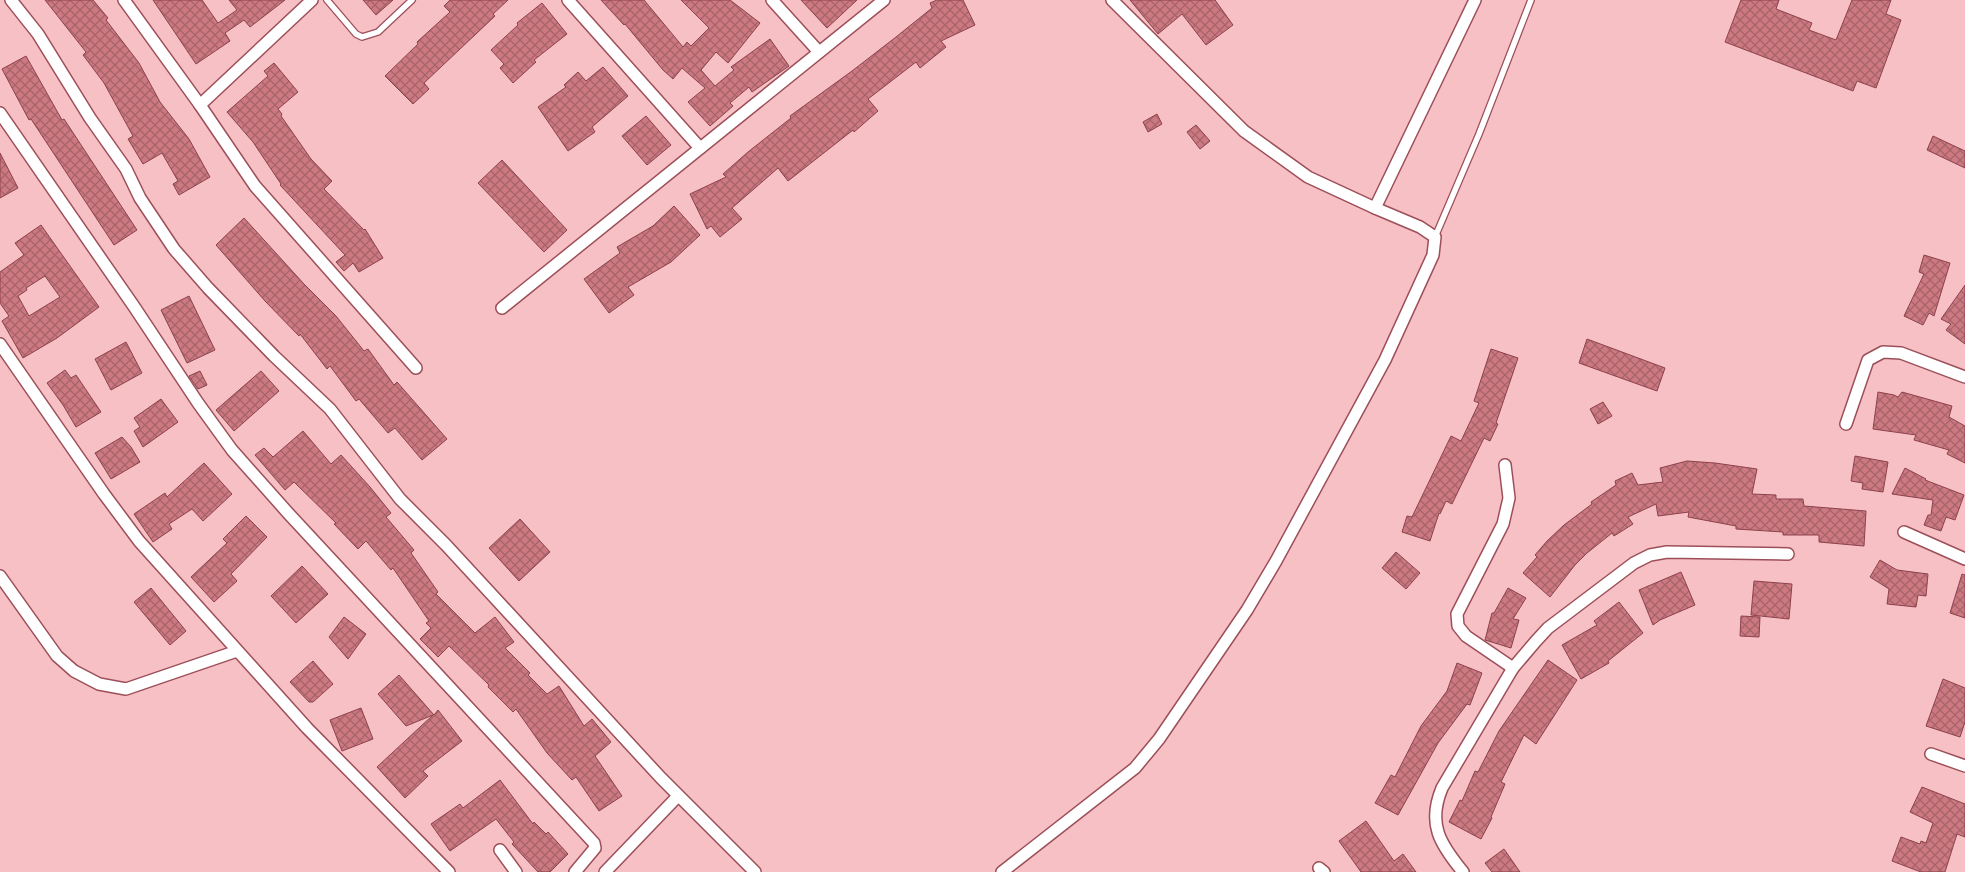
<svg xmlns="http://www.w3.org/2000/svg" width="1965" height="872" font-family="'PT Sans',sans-serif">
  <defs>
    <pattern id="building-cross-hatch" width="8" height="8" patternUnits="userSpaceOnUse" patternTransform="scale(1.25)"><rect width="8" height="8" fill="#cc7982"/><path d="M0 0l8 8M0 8l8-8" fill="none" stroke="#a7636a"/></pattern>
  </defs>
  <rect width="100%" height="100%" fill="#f6c0c4"/>
  <g fill="url(#building-cross-hatch)" stroke="#8d414b" fill-rule="evenodd">
    <polygon points="45,0 93,0 108,18 106,20 139,63 160,102 189,139 210,177 179,195 173,184 178,181 162,153 143,164 128,139 133,136 104,83 83,55 86,52"/>
    <polygon points="153,0 202,0 218,23 237,10 229,0 285,0 250,27 244,20 225,33 230,41 196,64"/>
    <polygon points="363,0 393,0 376,15"/>
    <polygon points="450,0 508,0 493,14 495,16 424,83 429,89 413,104 385,76 418,44 417,42 450,12 444,6"/>
    <polygon points="601,0 644,0 683,47 687,42 691,46 709,28 681,0 730,0 760,23 728,63 716,52 701,70 715,86 734,70 731,67 770,39 789,66 752,92 749,87 730,103 733,106 710,126 688,102 705,88 682,68 673,79 663,70 625,24 624,25"/>
    <polygon points="801,0 857,0 827,28"/>
    <polygon points="937,0 963,0 975,25 941,41 946,47 920,68 916,62 868,99 878,111 854,132 853,130 788,181 778,168 732,208 742,219 720,237 711,226 707,229 690,194 726,177 723,174 748,152 791,118 790,116 852,71 896,37 932,8 930,3"/>
    <polygon points="1130,0 1215,0 1233,25 1206,45 1182,14 1158,34"/>
    <polygon points="1741,0 1779,0 1776,9 1812,23 1809,30 1836,40 1852,0 1891,0 1886,14 1901,20 1876,88 1857,81 1853,91 1725,42"/>
    <polygon points="542,3 567,34 534,60 536,62 513,83 500,68 504,64 491,50 518,25 517,23"/>
    <polygon points="26,56 62,120 64,119 137,230 114,245 31,119 29,120 2,69"/>
    <polygon points="274,63 298,92 278,109 282,114 281,116 311,159 332,181 324,189 364,230 365,229 383,258 359,272 353,263 344,271 336,262 345,255 280,185 281,184 253,142 227,112 268,76 264,71"/>
    <polygon points="603,67 628,96 592,127 595,132 568,151 538,107 566,87 564,85 578,72 586,81"/>
    <polygon points="1157,114 1162,124 1148,132 1143,122"/>
    <polygon points="646,116 671,145 647,165 622,136"/>
    <polygon points="1196,125 1210,141 1200,149 1187,132"/>
    <polygon points="1933,136 1965,151 1965,168 1927,150"/>
    <polygon points="0,153 18,188 0,198"/>
    <polygon points="502,160 567,230 544,252 478,183"/>
    <polygon points="674,206 700,235 671,262 628,287 634,295 609,313 584,279 620,253 617,247 653,226"/>
    <polygon points="244,218 304,284 336,316 364,351 368,349 394,385 397,382 447,439 422,460 395,428 388,433 359,399 356,401 330,366 327,369 300,334 299,336 265,301 216,245"/>
    <path d="M 41,225 L 99,307 L 57,338 L 23,358 L 2,321 L 9,316 L 0,303 L 0,272 L 24,255 L 15,243 ZM 45,276 L 60,297 L 29,316 L 18,296 L 27,290 L 26,288 Z"/>
    <polygon points="1924,255 1950,263 1934,316 1929,313 1923,325 1904,316 1924,274 1919,272"/>
    <polygon points="1965,285 1965,344 1946,330 1951,324 1941,319"/>
    <polygon points="189,296 215,350 187,363 161,310"/>
    <polygon points="1587,339 1665,368 1657,391 1579,363"/>
    <polygon points="126,342 142,373 111,390 95,359"/>
    <polygon points="1491,349 1518,358 1496,423 1498,424 1490,441 1484,438 1452,504 1446,501 1440,514 1439,513 1430,541 1402,532 1407,516 1412,517 1451,436 1461,441 1479,403 1474,401"/>
    <polygon points="65,370 71,378 76,375 101,412 76,427 63,405 47,383"/>
    <polygon points="200,371 207,385 198,389 189,376"/>
    <polygon points="261,371 279,391 234,431 216,410"/>
    <polygon points="1878,392 1894,395 1898,397 1902,392 1952,406 1949,417 1965,426 1965,463 1947,454 1949,450 1914,440 1916,435 1873,429"/>
    <polygon points="161,399 178,422 143,447 134,431 140,427 134,418"/>
    <polygon points="1603,402 1612,416 1598,424 1590,409"/>
    <polygon points="303,431 331,464 341,455 370,487 391,513 386,517 414,550 411,553 438,592 436,594 475,633 495,617 514,642 505,648 530,673 528,675 547,694 559,686 584,726 592,719 611,742 595,756 622,796 599,811 576,777 572,780 547,753 516,709 513,712 488,687 489,685 449,646 438,657 420,639 431,628 426,623 429,621 393,568 391,570 366,541 358,549 334,524 336,523 294,482 285,490 255,455 264,448 273,457"/>
    <polygon points="122,437 131,447 140,462 111,479 95,453"/>
    <polygon points="1855,456 1888,462 1883,492 1862,489 1863,483 1851,481"/>
    <polygon points="1687,461 1715,463 1757,469 1752,494 1776,495 1776,499 1803,499 1804,506 1866,511 1864,546 1819,542 1819,535 1783,535 1783,532 1736,529 1736,526 1688,517 1689,512 1658,516 1656,504 1628,517 1633,524 1614,536 1612,533 1587,553 1575,565 1550,597 1523,573 1537,557 1535,555 1547,541 1564,525 1592,504 1591,502 1616,485 1615,481 1632,473 1638,485 1663,482 1660,468"/>
    <polygon points="204,463 232,494 203,521 192,509 169,524 172,529 153,542 134,514 165,493 167,497"/>
    <polygon points="1905,468 1926,479 1925,480 1964,495 1955,520 1946,517 1941,531 1924,525 1928,515 1931,515 1933,500 1892,494"/>
    <polygon points="246,516 267,537 231,574 237,581 214,602 191,577 227,543 223,539"/>
    <polygon points="520,519 550,552 519,581 489,548"/>
    <polygon points="1396,552 1420,573 1406,589 1382,568"/>
    <polygon points="1880,560 1897,570 1928,574 1926,596 1918,595 1916,607 1887,604 1889,589 1870,577"/>
    <polygon points="302,566 328,594 296,623 271,596"/>
    <polygon points="1681,572 1695,605 1660,620 1653,625 1639,590"/>
    <polygon points="1962,574 1965,575 1965,618 1950,613"/>
    <polygon points="1754,581 1792,584 1789,619 1751,615"/>
    <polygon points="151,588 186,631 170,645 134,602"/>
    <polygon points="1508,588 1526,598 1513,619 1519,620 1511,648 1485,640 1492,613 1494,613"/>
    <polygon points="1619,602 1643,633 1608,661 1609,663 1581,679 1562,645 1597,625 1594,621"/>
    <polygon points="1741,616 1760,617 1759,637 1740,636"/>
    <polygon points="344,617 366,634 348,659 329,637"/>
    <polygon points="1548,660 1577,680 1536,744 1524,735 1501,782 1505,784 1491,817 1492,818 1481,839 1449,822 1460,800 1462,801 1475,771 1478,772 1499,731"/>
    <polygon points="313,661 333,684 313,702 309,702 290,682"/>
    <polygon points="1457,663 1482,673 1470,705 1467,704 1438,743 1398,815 1375,803 1391,775 1395,777 1421,726 1447,691"/>
    <polygon points="399,675 434,715 438,710 462,741 423,771 428,776 405,798 377,767 433,715 406,726 378,694"/>
    <polygon points="1943,679 1965,688 1965,722 1960,737 1926,726"/>
    <polygon points="361,708 373,739 342,751 330,720"/>
    <polygon points="500,780 533,824 534,822 546,834 548,832 568,854 550,872 538,872 512,844 514,842 496,819 450,851 431,824 460,804 463,808"/>
    <polygon points="1922,787 1965,804 1965,837 1957,834 1945,872 1921,872 1892,861 1901,837 1920,844 1921,841 1926,843 1933,823 1910,812"/>
    <polygon points="1366,821 1394,861 1403,854 1416,872 1361,872 1339,841"/>
    <polygon points="1504,849 1520,872 1492,872 1485,863"/>
  </g>
  <g fill="none" stroke-linecap="round" stroke-linejoin="round">
    <defs>
      <g id="lane">
        <polyline points="327,0 356,34 362,37 378,32 412,0"/>
        <polyline points="1435,237 1479,134 1531,0"/>
      </g>
      <g id="street">
        <polyline points="11,0 38,34 90,118 126,169 140,198 174,249 208,288 274,356 330,409 400,499 446,545 661,778 755,872"/>
        <polyline points="124,0 200,105 255,186 416,368"/>
        <polyline points="568,0 700,148"/>
        <polyline points="772,0 819,52"/>
        <polyline points="1112,0 1244,131 1308,177 1375,208"/>
        <polyline points="200,105 312,0"/>
        <polyline points="0,113 135,308 198,403 232,450 288,513 594,843 595,848 575,872"/>
        <polyline points="502,308 884,0"/>
        <polyline points="0,344 104,494 139,541 307,728 449,872"/>
        <polyline points="1846,424 1868,360 1883,352 1901,353 1965,377"/>
        <polyline points="1505,465 1509,498 1503,524 1457,614 1458,626 1466,636 1513,668"/>
        <polyline points="1904,532 1965,559"/>
        <polyline points="0,576 57,656 74,671 99,684 126,689 237,651"/>
        <polyline points="1931,754 1965,766"/>
        <polyline points="500,850 516,872"/>
        <polyline points="1319,868 1324,872"/>
        <polyline points="605,872 678,796"/>
        <polyline points="1002,872 1135,768 1159,739 1247,610 1276,561 1385,360 1433,255 1435,237 1420,227 1375,208 1475,0"/>
        <path d="M 1463,872 C 1440,844 1427,824 1442,788 L 1513,668 L 1536,641 L 1548,628 L 1634,563 L 1650,555 L 1667,552 L 1788,554"/>
      </g>
    </defs>
    <use href="#lane" stroke="#9d4f59" stroke-width="8"/>
    <use href="#street" stroke="#9d4f59" stroke-width="14"/>
    <use href="#lane" stroke="#fff" stroke-width="5.5"/>
    <use href="#street" stroke="#fff" stroke-width="11"/>
  </g>
</svg>
